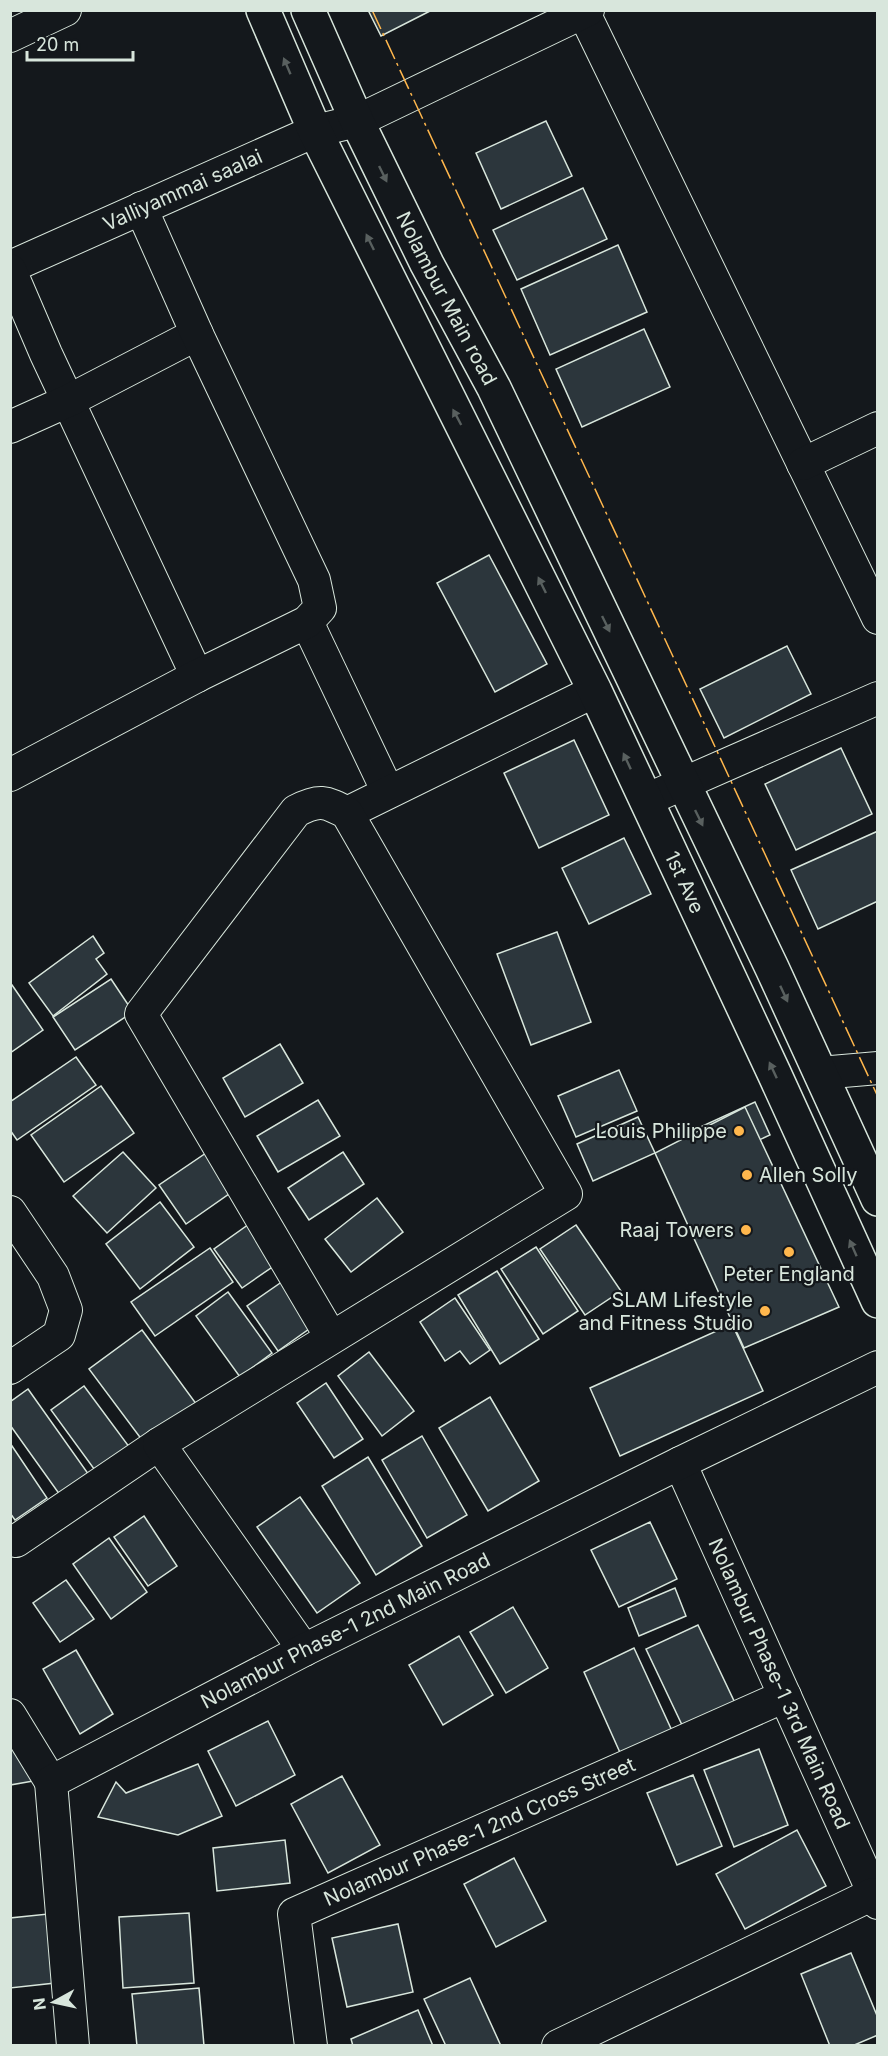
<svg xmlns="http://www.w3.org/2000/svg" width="888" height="2056" font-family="Inter,sans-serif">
  <rect width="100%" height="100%" fill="#14181c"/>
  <g fill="#2c363c" stroke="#d8e6dc" stroke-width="1.5">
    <polygon points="368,10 432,10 381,36"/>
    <polygon points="546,121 572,176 501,209 476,153"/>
    <polygon points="583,188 607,239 517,280 493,230"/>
    <polygon points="618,245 647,312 550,355 521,289"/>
    <polygon points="644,329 670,387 582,427 556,369"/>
    <polygon points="489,555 547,664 495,692 437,583"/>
    <polygon points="787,646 811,694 724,738 700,689"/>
    <polygon points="574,740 609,815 539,848 504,773"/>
    <polygon points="841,748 872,814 796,850 765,784"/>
    <polygon points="878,831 878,901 818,929 791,870"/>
    <polygon points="624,838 651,894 589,924 562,868"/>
    <polygon points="557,932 591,1022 531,1045 497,954"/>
    <polygon points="93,936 104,953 96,959 107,974 53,1016 29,983"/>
    <polygon points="111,979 133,1012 75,1050 53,1017"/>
    <polygon points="12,985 43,1030 10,1053 10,986"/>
    <polygon points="280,1044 303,1083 245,1117 223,1078"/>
    <polygon points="76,1057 96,1085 17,1140 10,1130 10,1102"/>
    <polygon points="619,1070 637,1111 576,1137 558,1096"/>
    <polygon points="101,1086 134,1133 64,1182 31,1135"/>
    <polygon points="318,1100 340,1136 278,1172 257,1136"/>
    <polygon points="755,1102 770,1135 713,1161 698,1128"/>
    <polygon points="745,1107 839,1307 744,1348 655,1153"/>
    <polygon points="638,1117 655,1153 593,1181 577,1144"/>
    <polygon points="209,1151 236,1189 186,1224 159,1185"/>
    <polygon points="123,1152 156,1188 107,1233 73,1196"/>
    <polygon points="343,1152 364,1184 309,1220 288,1188"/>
    <polygon points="377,1198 403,1232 351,1272 325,1239"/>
    <polygon points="160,1202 194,1247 140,1289 106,1244"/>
    <polygon points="252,1222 281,1261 242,1288 214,1249"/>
    <polygon points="576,1225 621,1291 585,1315 540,1249"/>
    <polygon points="536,1247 578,1311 543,1334 501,1269"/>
    <polygon points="210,1248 233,1282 155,1336 131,1302"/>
    <polygon points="497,1271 539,1339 500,1364 458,1295"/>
    <polygon points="286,1279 316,1324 278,1351 247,1306"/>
    <polygon points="228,1292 272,1353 240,1377 196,1316"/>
    <polygon points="455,1298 490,1350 470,1364 460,1351 445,1361 420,1322"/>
    <polygon points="732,1324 763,1391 620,1456 590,1388"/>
    <polygon points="142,1330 197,1405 145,1444 89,1369"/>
    <polygon points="369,1352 414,1411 382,1436 338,1376"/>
    <polygon points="326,1383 363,1439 334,1458 297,1403"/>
    <polygon points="84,1386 130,1448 97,1473 51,1410"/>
    <polygon points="28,1389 89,1475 60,1495 10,1425 10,1402"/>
    <polygon points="490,1397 539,1481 488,1511 439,1428"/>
    <polygon points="422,1436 467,1515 427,1538 382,1460"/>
    <polygon points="10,1443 47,1498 15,1520 10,1513"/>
    <polygon points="368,1457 422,1546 376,1575 322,1486"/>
    <polygon points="300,1497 360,1583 317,1613 257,1527"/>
    <polygon points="144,1516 177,1566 148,1586 114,1537"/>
    <polygon points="650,1522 677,1579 619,1607 591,1550"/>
    <polygon points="109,1538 147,1592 111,1619 73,1564"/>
    <polygon points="66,1580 94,1619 60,1642 33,1603"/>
    <polygon points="675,1588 686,1616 639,1636 628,1608"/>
    <polygon points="513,1607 548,1668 506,1693 470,1632"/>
    <polygon points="698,1625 735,1703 683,1727 646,1649"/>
    <polygon points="459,1636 493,1695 443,1725 409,1665"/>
    <polygon points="634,1648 673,1733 622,1757 584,1672"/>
    <polygon points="76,1650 113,1714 80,1734 43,1669"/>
    <polygon points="268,1721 295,1775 236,1806 208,1751"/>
    <polygon points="10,1742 39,1780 10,1785"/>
    <polygon points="759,1749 788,1825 734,1847 704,1770"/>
    <polygon points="198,1764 222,1816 178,1835 98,1817 116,1782 126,1793"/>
    <polygon points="693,1775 722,1846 677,1865 647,1793"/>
    <polygon points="342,1776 380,1845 328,1873 291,1804"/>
    <polygon points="797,1830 826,1886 745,1929 716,1874"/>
    <polygon points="285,1840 290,1883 217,1891 213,1848"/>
    <polygon points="514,1858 546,1921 496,1947 464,1884"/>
    <polygon points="189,1913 194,1983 123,1988 119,1917"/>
    <polygon points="48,1914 55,1983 10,1988 10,1918"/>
    <polygon points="398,1924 413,1992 347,2007 332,1938"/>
    <polygon points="851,1953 878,2018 878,2035 852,2046 830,2046 801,1974"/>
    <polygon points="470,1978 501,2046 446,2046 424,1999"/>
    <polygon points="199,1988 204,2046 137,2046 132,1994"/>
    <polygon points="418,2010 433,2046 353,2046 351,2039"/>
  </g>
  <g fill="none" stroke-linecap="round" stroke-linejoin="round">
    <defs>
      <g id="minor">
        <polyline points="584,13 878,618"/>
        <polyline points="10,36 65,10"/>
        <path id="s1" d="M 10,267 L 315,131 L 357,121 L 588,10"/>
        <polyline points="10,270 46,354 197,676"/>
        <polyline points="10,427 70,400 197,334"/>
        <polyline points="803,464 878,428"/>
        <polyline points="307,622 388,792"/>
        <polyline points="10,775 197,676 307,622 320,608 314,580 197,334 141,208"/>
        <polyline points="646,800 878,698"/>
        <polyline points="347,813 595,691"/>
        <polyline points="820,1073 878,1068"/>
        <polyline points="10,1212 53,1276 66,1310 59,1335 10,1368"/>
        <path id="s2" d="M 680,1463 L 878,1903"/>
        <polyline points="16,1541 159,1444"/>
        <path d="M 304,1650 L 159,1444 L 566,1194 L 347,813 C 325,801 319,799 296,811 L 141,1014 L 331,1337"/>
        <polyline points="10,1715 51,1782"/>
        <path id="s3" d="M 73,2046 L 51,1782 L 304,1650 L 680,1463 L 878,1367"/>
        <path id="s4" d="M 311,2046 L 294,1914 L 785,1696"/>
        <polyline points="558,2046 873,1894"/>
      </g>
      <g id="secondary">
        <path id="s5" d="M 263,10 L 315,131 L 595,691 L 774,1073 L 878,1301"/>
        <path id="s6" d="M 308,10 L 357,121 L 427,264 L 494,388 L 772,968 L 878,1199"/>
      </g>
    </defs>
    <use href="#minor" stroke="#d8e6dc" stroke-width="34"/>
    <use href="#secondary" stroke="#d8e6dc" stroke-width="36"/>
    <use href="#minor" stroke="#14181c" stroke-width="32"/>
    <use href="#secondary" stroke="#14181c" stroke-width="33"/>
    <polyline stroke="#ffb74d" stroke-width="1.5" stroke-dasharray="21 4.5 3 4.5" stroke-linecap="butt" points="372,10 878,1097"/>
  </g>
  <defs><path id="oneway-solid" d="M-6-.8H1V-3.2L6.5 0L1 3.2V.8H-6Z" transform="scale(1.5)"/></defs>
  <g fill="#59605f">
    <use href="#oneway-solid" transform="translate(287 66) rotate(-113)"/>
    <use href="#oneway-solid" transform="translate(383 174) rotate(64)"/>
    <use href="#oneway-solid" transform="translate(370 242) rotate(-116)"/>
    <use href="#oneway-solid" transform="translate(457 417) rotate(-118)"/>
    <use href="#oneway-solid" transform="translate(542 585) rotate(-116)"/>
    <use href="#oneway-solid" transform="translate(606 624) rotate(64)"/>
    <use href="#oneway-solid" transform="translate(627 761) rotate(-115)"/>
    <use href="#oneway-solid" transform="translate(699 818) rotate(64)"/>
    <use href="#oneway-solid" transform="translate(784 994) rotate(65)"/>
    <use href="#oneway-solid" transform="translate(773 1070) rotate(-115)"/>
    <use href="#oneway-solid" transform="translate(853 1248) rotate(-114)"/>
  </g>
  <g fill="#ffb74d" stroke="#14181c" stroke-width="2">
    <circle cx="739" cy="1131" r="6"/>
    <circle cx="747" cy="1175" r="6"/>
    <circle cx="746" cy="1230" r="6"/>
    <circle cx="789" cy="1252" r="6"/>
    <circle cx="765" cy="1311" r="6"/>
  </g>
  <g text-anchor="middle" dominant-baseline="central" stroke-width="4.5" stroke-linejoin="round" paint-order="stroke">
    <g font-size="20" fill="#d8e6dc" stroke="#14181c">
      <text stroke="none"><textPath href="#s1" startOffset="189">Valliyammai saalai</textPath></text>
      <text stroke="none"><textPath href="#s6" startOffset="320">Nolambur Main road</textPath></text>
      <text stroke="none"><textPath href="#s5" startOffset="969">1st Ave</textPath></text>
      <text stroke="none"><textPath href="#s3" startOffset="596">Nolambur Phase-1 2nd Main Road</textPath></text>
      <text stroke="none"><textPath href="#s2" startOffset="242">Nolambur Phase-1 3rd Main Road</textPath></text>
      <text stroke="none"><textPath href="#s4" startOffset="336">Nolambur Phase-1 2nd Cross Street</textPath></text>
    </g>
    <g font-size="20" fill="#d8e6dc" stroke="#14181c" text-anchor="end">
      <text x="727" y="1131">Louis Philippe</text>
      <text x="759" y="1175" text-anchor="start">Allen Solly</text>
      <text x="734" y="1230">Raaj Towers</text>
      <text x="789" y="1274" text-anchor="middle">Peter England</text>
      <text x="753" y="1300">SLAM Lifestyle<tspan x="753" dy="23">and Fitness Studio</tspan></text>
    </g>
  </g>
  <rect width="888" height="2056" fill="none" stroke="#d8e6dc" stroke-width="24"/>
  <g transform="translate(54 2002) rotate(262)" stroke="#14181c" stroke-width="4.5" paint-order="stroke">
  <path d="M0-4.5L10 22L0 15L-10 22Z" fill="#d8e6dc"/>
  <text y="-9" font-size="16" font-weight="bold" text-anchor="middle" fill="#d8e6dc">N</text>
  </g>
  <path d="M27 51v9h106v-9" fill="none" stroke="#d8e6dc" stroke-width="3"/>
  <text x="36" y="51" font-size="18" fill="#d8e6dc" stroke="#14181c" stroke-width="4.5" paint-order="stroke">20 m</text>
</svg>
